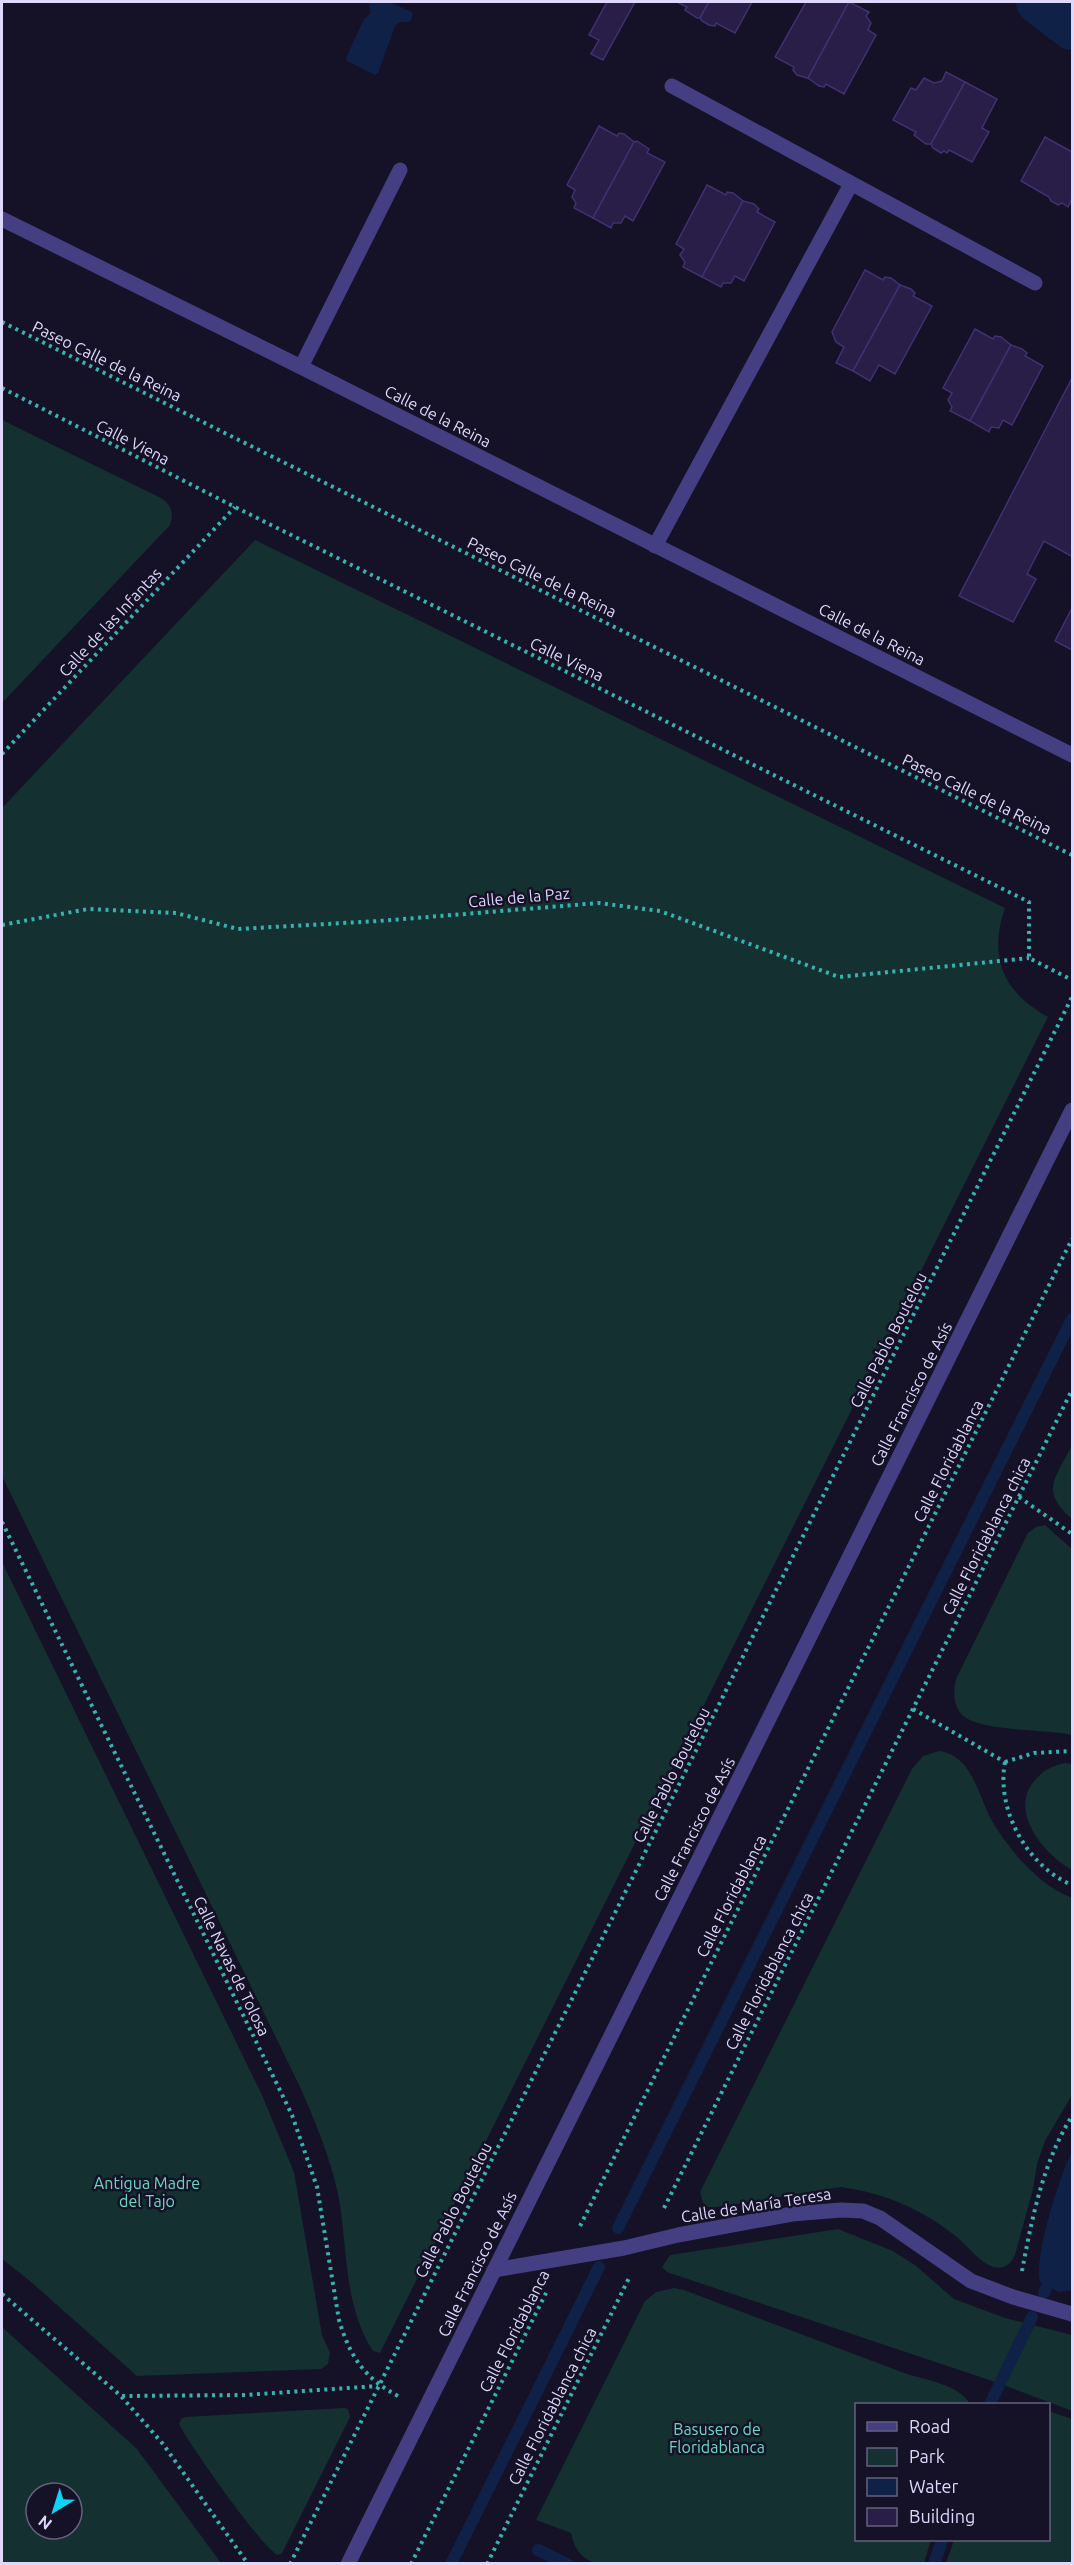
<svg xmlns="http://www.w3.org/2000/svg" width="1074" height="2565" font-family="Ubuntu,sans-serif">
  <rect width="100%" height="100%" fill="#151126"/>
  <g fill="#143030" fill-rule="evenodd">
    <path d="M 2,420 L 161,498 C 172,505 174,513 170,525 L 2,703 Z"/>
    <path d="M 255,540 L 1005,908 C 988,958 1003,992 1048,1017 L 380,2353 L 373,2351 C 343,2306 348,2245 338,2194 C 330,2157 316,2124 301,2089 L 2,1476 L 2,808 Z"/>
    <path d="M 1072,1445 L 1072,1519 C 1039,1490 1056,1478 1072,1445 Z"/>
    <path d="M 1045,1525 L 1072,1549 L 1072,1735 C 1047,1729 980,1732 962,1715 C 953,1705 953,1691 956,1679 L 1028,1533 L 1036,1527 Z"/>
    <polygon points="2,1562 262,2095 294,2172 322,2335 330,2353 328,2364 321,2369 137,2376 30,2281 2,2259"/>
    <path d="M 939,1751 C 975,1756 978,1800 995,1826 C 1013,1854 1040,1886 1072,1898 L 1072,2095 L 1045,2141 L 1037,2164 L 1033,2189 L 1015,2255 C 1011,2264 1004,2270 993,2267 C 981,2263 968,2247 958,2238 C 922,2209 887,2194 841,2187 L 717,2207 L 708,2207 L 703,2203 L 700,2192 L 912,1769 L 923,1756 Z"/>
    <path d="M 1066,1763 L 1072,1764 L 1072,1870 C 1043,1854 1005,1808 1038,1777 C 1046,1768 1055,1765 1066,1763 Z"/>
    <polygon points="838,2229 893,2251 915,2265 954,2299 1005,2318 1072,2335 1072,2411 998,2383 667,2272 662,2267 670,2255"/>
    <path d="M 674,2288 L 684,2290 L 907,2374 C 926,2380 960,2385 970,2404 L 856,2404 L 856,2540 L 931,2540 L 924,2563 L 596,2563 C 581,2559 574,2548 571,2533 L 536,2520 L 645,2301 L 656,2292 Z"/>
    <path d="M 2,2327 L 137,2449 L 221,2563 L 2,2563 ZM 36,2493 L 72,2493 L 72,2529 L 36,2529 Z"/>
    <path d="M 344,2408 L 348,2409 L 350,2417 L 282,2553 L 278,2555 C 264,2551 188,2443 179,2424 L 181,2419 L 185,2417 Z"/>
    <polygon points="1049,2411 1072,2419 1072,2563 946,2563 954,2540 1048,2540"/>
  </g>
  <g fill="#0f2147">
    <polygon points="369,2 389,2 412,12 413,15 410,22 400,22 395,26 378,73 375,75 347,61 346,58 364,19 370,14"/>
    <path d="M 1072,2151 L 1072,2290 L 1059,2292 L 1040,2282 C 1033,2258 1060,2175 1072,2151 Z"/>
  </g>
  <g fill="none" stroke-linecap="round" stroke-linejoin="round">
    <g stroke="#0f2147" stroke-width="12">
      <polyline points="618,2228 1072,1319"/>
      <polyline points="1044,2293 1047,2286"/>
      <polyline points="990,2404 1032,2317"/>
      <polyline points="538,2550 567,2564"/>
      <polyline points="451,2564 599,2267"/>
      <polyline points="934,2564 942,2540"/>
    </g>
    <polyline stroke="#0f2147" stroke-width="44" points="1038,2 1072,28"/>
  </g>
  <g fill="#281e47" stroke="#403171" stroke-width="1.5">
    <polygon points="607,2 635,2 603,60 591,54 599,40 589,35"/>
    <polygon points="677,2 709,2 700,18 697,18 685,10 687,7"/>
    <polygon points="709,2 752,2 735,33 716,23 715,26 709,25 702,21 700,18"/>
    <polygon points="806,2 849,2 808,78 797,75 793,70 794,67 775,57"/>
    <polygon points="849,2 869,12 866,16 871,23 868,30 876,35 844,94 826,84 824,87 819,86 808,78"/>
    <polygon points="946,72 965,82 931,144 926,144 914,135 916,132 893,120 911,88 916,90 924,78 934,83 942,81"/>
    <polygon points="965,82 997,99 982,128 989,132 972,162 949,150 947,153 944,151 941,153 933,148 931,144"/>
    <polygon points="599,126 617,136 619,133 624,134 634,142 593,218 574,208 576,203 572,197 575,190 567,185"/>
    <polygon points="1045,137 1072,152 1072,199 1068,207 1062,203 1058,205 1051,201 1049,197 1021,181"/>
    <polygon points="637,141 649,149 647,153 665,162 633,221 625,216 621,223 613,223 611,228 593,218 634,142"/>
    <polygon points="707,185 726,195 727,192 733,193 743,201 702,277 683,267 685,262 680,255 684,249 676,244"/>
    <polygon points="743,201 754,204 759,209 757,212 775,222 744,281 735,276 731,283 723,283 721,287 702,277"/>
    <polygon points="865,270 883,280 885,277 891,278 900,285 853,371 836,363 844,347 836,342 832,332"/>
    <polygon points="900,285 911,289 915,293 913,296 932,306 895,374 879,365 870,381 853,371"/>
    <polygon points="975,329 993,339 995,336 1001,337 1011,345 970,421 950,411 952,407 948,400 952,393 943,388"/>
    <polygon points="1011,345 1022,349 1027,353 1025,356 1043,366 1012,425 1003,420 999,428 991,427 989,432 970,421"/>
    <polygon points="1072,378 1072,554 1071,556 1044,541 1027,574 1036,579 1013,622 959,596"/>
    <polygon points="1072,608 1072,650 1055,641"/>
  </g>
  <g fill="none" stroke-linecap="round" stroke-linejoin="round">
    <g stroke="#36b3b1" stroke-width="4" stroke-dasharray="3 4.5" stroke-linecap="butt">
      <polyline points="2,322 1072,855"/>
      <polyline points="2,388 235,507 1029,902 1029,958 1072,980"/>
      <polyline points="2,754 235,507"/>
      <polyline points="2,925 88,909 176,913 238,929 379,921 599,903 660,911 839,977 1029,958"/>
      <polyline points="1019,1497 1072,1534"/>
      <path d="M 2,1522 L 292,2115 L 317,2187 L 339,2320 C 350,2357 365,2379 400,2397"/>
      <polyline points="913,1709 1005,1762"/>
      <path d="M 1005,1762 C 996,1810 1027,1866 1072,1885"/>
      <polyline points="1005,1762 1034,1753 1072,1751"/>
      <polyline points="664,2208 1072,1390"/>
      <polyline points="580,2226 1072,1239"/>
      <path d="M 1022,2271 C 1032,2218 1043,2162 1072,2116"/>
      <polyline points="2,2294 121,2396 163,2444 248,2564"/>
      <polyline points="122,2396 244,2395 378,2386"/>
      <polyline points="290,2564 1072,997"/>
      <polyline points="411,2564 548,2289"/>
      <polyline points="487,2564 630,2276"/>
    </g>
    <g stroke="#443e83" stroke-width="15">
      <polyline points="494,2270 624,2248 678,2235 792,2214 841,2210 863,2211 880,2218 971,2281 1013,2297 1072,2314"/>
      <polyline points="348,2564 1072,1110"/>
    </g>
    <g stroke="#443e83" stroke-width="15">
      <polyline points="672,86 1035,283"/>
      <polyline points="2,219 301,367 1072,755"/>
      <polyline points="301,367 400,170"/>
      <polyline points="655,546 851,184"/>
    </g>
  </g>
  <g text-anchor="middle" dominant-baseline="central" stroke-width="5" stroke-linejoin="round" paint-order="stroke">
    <g font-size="16" fill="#ded8fd" stroke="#151126">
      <text transform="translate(107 361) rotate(26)">Paseo Calle de la Reina</text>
      <text transform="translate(438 416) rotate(27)">Calle de la Reina</text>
      <text transform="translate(133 442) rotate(27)">Calle Viena</text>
      <text transform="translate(542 577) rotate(26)">Paseo Calle de la Reina</text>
      <text transform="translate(110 622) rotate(-47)">Calle de las Infantas</text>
      <text transform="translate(872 634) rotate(27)">Calle de la Reina</text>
      <text transform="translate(567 659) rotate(26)">Calle Viena</text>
      <text transform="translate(977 794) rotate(26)">Paseo Calle de la Reina</text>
      <text transform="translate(519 897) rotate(-5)">Calle de la Paz</text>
      <text transform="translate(888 1340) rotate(-63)">Calle Pablo Boutelou</text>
      <text transform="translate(911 1394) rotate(-63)">Calle Francisco de Asís</text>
      <text transform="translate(948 1461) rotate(-63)">Calle Floridablanca</text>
      <text transform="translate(986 1536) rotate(-63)">Calle Floridablanca chica</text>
      <text transform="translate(671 1775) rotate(-63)">Calle Pablo Boutelou</text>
      <text transform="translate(694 1829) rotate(-63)">Calle Francisco de Asís</text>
      <text transform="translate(731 1896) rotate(-63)">Calle Floridablanca</text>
      <text transform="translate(232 1966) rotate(64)">Calle Navas de Tolosa</text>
      <text transform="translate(769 1971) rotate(-63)">Calle Floridablanca chica</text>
      <text transform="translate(756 2205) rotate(-9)">Calle de María Teresa</text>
      <text transform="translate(453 2210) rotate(-63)">Calle Pablo Boutelou</text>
      <text transform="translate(477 2264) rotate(-64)">Calle Francisco de Asís</text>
      <text transform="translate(514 2331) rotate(-63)">Calle Floridablanca</text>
      <text transform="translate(552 2406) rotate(-63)">Calle Floridablanca chica</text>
    </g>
    <g font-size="16" fill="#66dbc3" stroke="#151126">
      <text x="147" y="2183">Antigua Madre<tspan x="147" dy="18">del Tajo</tspan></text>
      <text x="717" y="2429">Basusero de<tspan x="717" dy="18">Floridablanca</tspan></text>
    </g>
  </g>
  <rect width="1074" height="2565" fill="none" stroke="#ded8fd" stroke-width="6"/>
  <rect x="855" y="2403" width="195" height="138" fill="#151126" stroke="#65617c" stroke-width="1.5"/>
  <rect x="867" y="2422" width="30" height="9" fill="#443e83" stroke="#65617c" stroke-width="1.5"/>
  <text x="909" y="2433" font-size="18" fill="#ded8fd">Road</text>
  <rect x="867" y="2448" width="30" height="18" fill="#143030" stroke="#65617c" stroke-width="1.5"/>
  <text x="909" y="2463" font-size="18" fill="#ded8fd">Park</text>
  <rect x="867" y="2478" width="30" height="18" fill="#0f2147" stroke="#65617c" stroke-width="1.5"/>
  <text x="909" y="2493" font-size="18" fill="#ded8fd">Water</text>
  <rect x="867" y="2508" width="30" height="18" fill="#281e47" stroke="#65617c" stroke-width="1.5"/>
  <text x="909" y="2523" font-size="18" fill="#ded8fd">Building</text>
  <g transform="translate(54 2511) rotate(218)"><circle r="28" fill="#151126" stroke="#65617c" stroke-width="1.5"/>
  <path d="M0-4.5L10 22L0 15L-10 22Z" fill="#0dd3f4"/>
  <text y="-9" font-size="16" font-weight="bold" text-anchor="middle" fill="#ded8fd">N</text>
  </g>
</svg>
